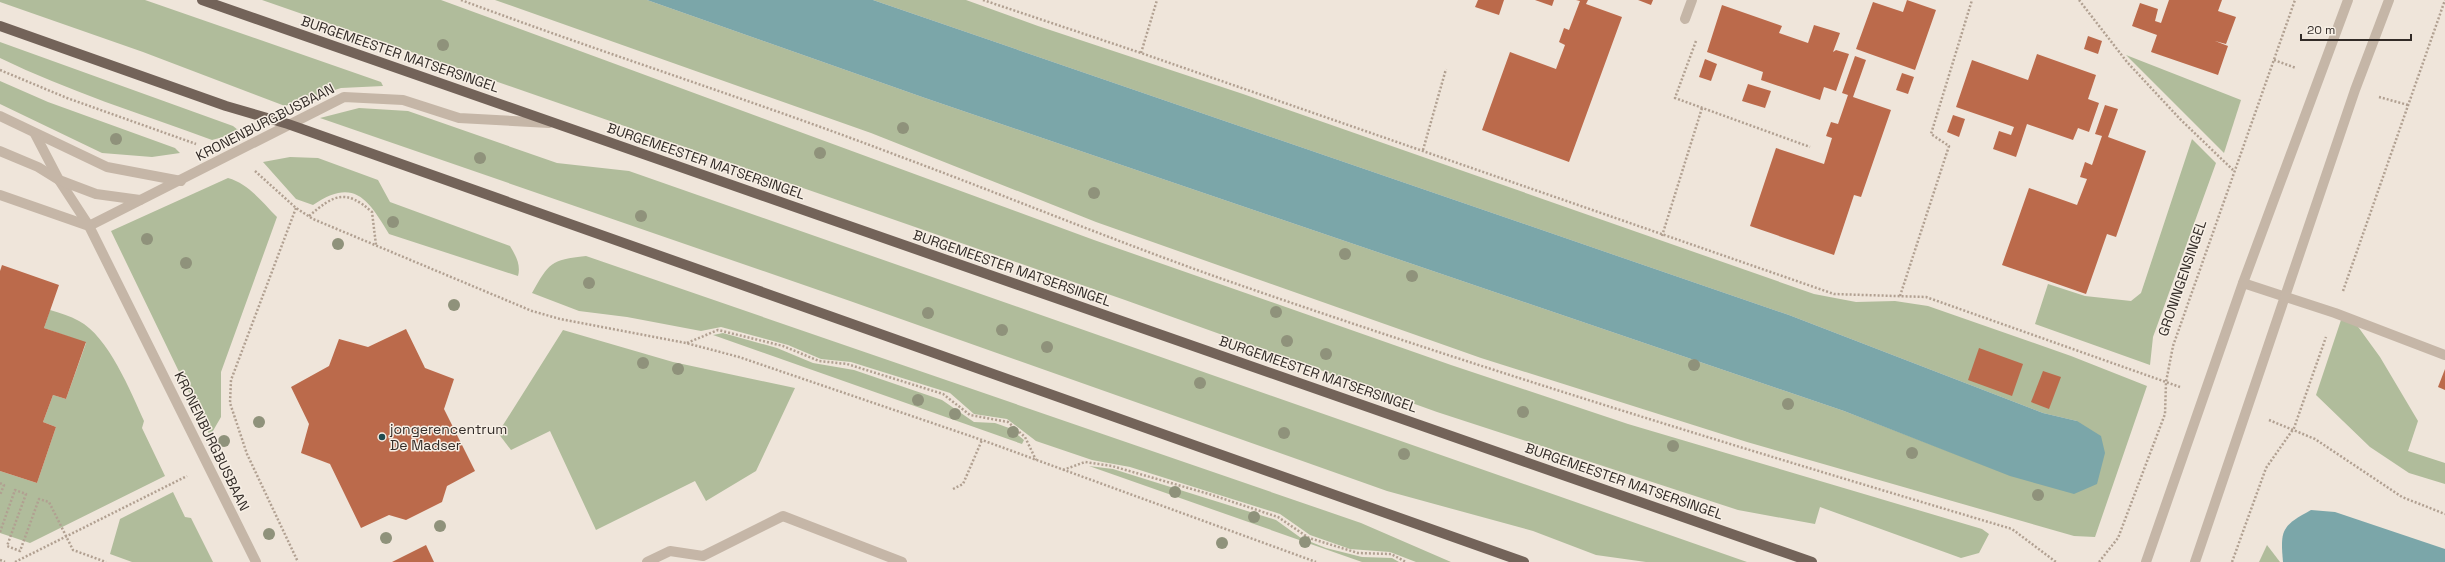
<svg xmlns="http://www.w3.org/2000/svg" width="2445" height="562" font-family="'Space Grotesk',sans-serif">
  <rect width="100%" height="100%" fill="#efe5da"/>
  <g fill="#b0bc9b">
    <polygon points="0,0 145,0 381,82 383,86 341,88 285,106 143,52 0,2"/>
    <polygon points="262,0 441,0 1094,240 1451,365 1628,424 1982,529 1989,534 1979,553 1961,558 1820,507 1815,524 1738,510 1437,412 1125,300"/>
    <polygon points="495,0 647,0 925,98 1844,411 2010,475 2032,481 2077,421 2043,413 1789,315 873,0 966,0 1038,26 1243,94 1814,294 1856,302 1895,301 1928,306 2071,356 2147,386 2095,537 2074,536 1747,442 1481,358 1096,222 871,133"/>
    <path d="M 0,42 L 233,126 L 238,130 L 227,136 L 212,140 C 141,114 68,91 0,58 Z"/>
    <polygon points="2126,55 2241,100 2224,153"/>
    <polygon points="0,81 48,102 175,148 180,153 152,157 102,153 0,104"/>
    <polygon points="359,108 408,111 557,163 629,171 1747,562 1646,562 1596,555 1533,531 1387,491 850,301 320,118"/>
    <polygon points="2192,139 2216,163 2153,337 2150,365 2035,324 2048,284 2085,296 2131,301 2141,293"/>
    <path d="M 290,157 L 318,158 L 378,180 L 390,202 L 510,246 C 516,256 521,265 518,276 L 389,234 C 368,199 354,177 313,205 L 296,199 L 263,162 Z"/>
    <path d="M 228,178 C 249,184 262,202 277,217 L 221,372 L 221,417 L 210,436 L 111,231 Z"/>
    <path d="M 586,256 L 1361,523 L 1451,562 L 1416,562 L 1390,552 L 1350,549 L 1310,535 L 1280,514 L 1130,467 L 1092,460 L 1036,441 L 1007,419 L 974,414 L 950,393 L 851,362 L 821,359 L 788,345 L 721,327 L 701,331 L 627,317 L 579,311 L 532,293 C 549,263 550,260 586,256 Z"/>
    <path d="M 50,310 C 60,313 70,316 79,321 C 108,336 131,392 144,421 L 142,428 L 165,476 L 30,543 L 0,533 L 0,471 L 37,483 L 56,427 L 43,422 L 53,395 L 66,399 L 86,343 L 44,328 Z"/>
    <polygon points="2342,317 2356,324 2380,357 2418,421 2408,451 2445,463 2445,484 2409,473 2370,447 2316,395"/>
    <polygon points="563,330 673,362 795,388 756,471 706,501 695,481 596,530 550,431 511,450 498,433"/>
    <polygon points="723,333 777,348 813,363 854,370 942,400 974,422 995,423 1009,428 1024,440 1022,444 713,335"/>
    <polygon points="1089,466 1113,469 1276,520 1301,538 1326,548 1362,557 1392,558 1399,562 1362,562"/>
    <polygon points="173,492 185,517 191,518 213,562 132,562 110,554 120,519"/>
    <polygon points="2267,545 2280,562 2259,562"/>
  </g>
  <g fill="#7ba6a9">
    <polygon points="647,0 873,0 1789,315 2043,413 2077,421 2101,436 2105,453 2097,484 2074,494 2010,476 1844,411 925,98"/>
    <path d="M 2311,510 L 2335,512 L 2445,549 L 2445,562 L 2283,562 C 2280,529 2282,526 2311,510 Z"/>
  </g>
  <g fill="#bb6a4b">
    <polygon points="1478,0 1504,0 1499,15 1475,7"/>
    <polygon points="1535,0 1554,0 1552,6"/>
    <polygon points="1576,0 1588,0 1586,4 1622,17 1569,162 1482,130 1510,52 1556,69 1565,45 1559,42 1564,28 1569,30 1580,1"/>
    <polygon points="1638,0 1653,0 1651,5"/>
    <polygon points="1907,0 1936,10 1915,70 1856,49 1873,2 1903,12"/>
    <polygon points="2169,0 2222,0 2218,11 2236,17 2226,44 2215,41 2228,46 2218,75 2151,52 2157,35 2132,26 2140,3 2158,9 2155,21 2161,23"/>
    <polygon points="1722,5 1782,26 1779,33 1808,43 1814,25 1840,33 1833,52 1836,50 1849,54 1836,91 1824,87 1820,100 1761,80 1763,72 1707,52"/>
    <polygon points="2088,36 2102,41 2098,54 2084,49"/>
    <polygon points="2037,54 2096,75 2088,99 2099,103 2089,132 2078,128 2073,140 2027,124 2016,157 1993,149 1999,131 2011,135 2014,127 1956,107 1972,60 2028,80"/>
    <polygon points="1855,56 1866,60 1853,97 1891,110 1861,197 1854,195 1834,255 1750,226 1776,148 1824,164 1832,138 1826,136 1831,122 1838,124 1848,95 1842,93"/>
    <polygon points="1705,59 1717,64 1711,81 1699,77"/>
    <polygon points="1902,73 1914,77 1908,94 1896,90"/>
    <polygon points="1748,84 1771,91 1765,108 1742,101"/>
    <polygon points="2105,105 2118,109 2108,137 2146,151 2116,237 2107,234 2086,294 2002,265 2029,188 2077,205 2087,179 2080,177 2085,162 2092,165 2102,136 2095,134"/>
    <polygon points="1953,115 1965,119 1959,137 1947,132"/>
    <polygon points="2,265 59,285 44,328 86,342 66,399 53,395 43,422 56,427 37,483 0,471 0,271"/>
    <polygon points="406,329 425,368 454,379 444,409 475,471 447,486 442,502 406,520 389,515 361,528 330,464 301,453 309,424 291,387 329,366 339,339 368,347"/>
    <polygon points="1979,348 2023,364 2012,396 1968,380"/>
    <polygon points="2445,369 2445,390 2438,387"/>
    <polygon points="2043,371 2061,377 2049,409 2031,402"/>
    <polygon points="426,545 434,562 392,562"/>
  </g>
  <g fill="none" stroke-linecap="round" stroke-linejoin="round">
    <g stroke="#b1a091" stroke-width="2.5" stroke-dasharray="2 2" stroke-linecap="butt">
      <path d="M 461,0 C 605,54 752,100 896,155 C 1001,194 1105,237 1211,275 C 1476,368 1744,449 2012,529 L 2056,562"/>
      <polyline points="983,0 1141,53 1834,294 1926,297 2180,387"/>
      <polyline points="2079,0 2127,62 2180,119 2233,170"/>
      <polyline points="1696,41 1675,98 1810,147"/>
      <polyline points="1141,53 1157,0"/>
      <polyline points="2274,60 2296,68"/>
      <polyline points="0,70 67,98 196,144"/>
      <polyline points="2379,97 2408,105"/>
      <polyline points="1423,150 1446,69"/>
      <polyline points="255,171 296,208 313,219 532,311 560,319 686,343 739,357 982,440 1316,562"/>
      <polyline points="296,208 231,380 230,403 247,454 298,562"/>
      <path d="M 309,216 C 334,195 345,188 372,212 L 376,245"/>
      <polyline points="1662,236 1702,108"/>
      <polyline points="2343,291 2445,0"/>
      <polyline points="1900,296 1949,146 1931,134 1972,0"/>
      <polyline points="687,343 718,330 783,346 819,361 847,364 943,394 970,415 1008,422 1025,437 1036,460"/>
      <polyline points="2269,420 2315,439 2402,497 2445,514"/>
      <polyline points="1063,470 1085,462 1112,466 1209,494 1278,517 1309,538 1358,553 1391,554 1406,562"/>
      <polyline points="0,483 4,485 0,495"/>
      <polyline points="953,489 963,484 982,440"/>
      <polyline points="0,532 15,490 26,494 7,546 20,551 39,499 49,502 73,550 106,562"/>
      <polyline points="0,560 5,562"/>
      <polyline points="15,562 187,476"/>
      <polyline points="2099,562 2118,538 2165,414 2166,382 2173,346 2295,0"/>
      <polyline points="2232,562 2266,468 2294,428 2326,337"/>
    </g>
    <g stroke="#c5b6a7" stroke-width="10">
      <polyline points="1685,19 1692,0"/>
      <polyline points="0,116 107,167 181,181"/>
      <polyline points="35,134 59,180 89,226 256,562"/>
      <polyline points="0,151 38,167 59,180 96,194 140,200"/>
      <polyline points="0,195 89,226 344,97 403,100 459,118 549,123"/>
      <polyline points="2243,283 2335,313 2445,355"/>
      <polyline points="647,562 670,551 703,556 783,516 902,562"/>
      <polyline points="2146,562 2243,283 2348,0"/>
      <polyline points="2195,562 2355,90 2389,0"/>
    </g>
    <g stroke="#736359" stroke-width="10">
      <polyline points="202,0 1812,562"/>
      <polyline points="0,26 226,106 288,124 1524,562"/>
    </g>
  </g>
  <g fill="#8f927b">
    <circle cx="443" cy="45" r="6"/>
    <circle cx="903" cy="128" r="6"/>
    <circle cx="116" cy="139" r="6"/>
    <circle cx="820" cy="153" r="6"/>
    <circle cx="480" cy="158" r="6"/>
    <circle cx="1094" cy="193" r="6"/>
    <circle cx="641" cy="216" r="6"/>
    <circle cx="393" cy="222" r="6"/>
    <circle cx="147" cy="239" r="6"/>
    <circle cx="338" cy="244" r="6"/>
    <circle cx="1345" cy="254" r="6"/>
    <circle cx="186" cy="263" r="6"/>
    <circle cx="1412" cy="276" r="6"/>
    <circle cx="589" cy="283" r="6"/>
    <circle cx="454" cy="305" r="6"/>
    <circle cx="1276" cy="312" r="6"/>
    <circle cx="928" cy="313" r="6"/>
    <circle cx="1002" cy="330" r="6"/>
    <circle cx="1287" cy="341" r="6"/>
    <circle cx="1047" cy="347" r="6"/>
    <circle cx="1326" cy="354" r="6"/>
    <circle cx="643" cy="363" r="6"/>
    <circle cx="1694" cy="365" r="6"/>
    <circle cx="678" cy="369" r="6"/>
    <circle cx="1200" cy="383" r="6"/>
    <circle cx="918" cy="400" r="6"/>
    <circle cx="1788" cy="404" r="6"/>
    <circle cx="1523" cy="412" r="6"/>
    <circle cx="955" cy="414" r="6"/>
    <circle cx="259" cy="422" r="6"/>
    <circle cx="1013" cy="432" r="6"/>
    <circle cx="1284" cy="433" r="6"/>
    <circle cx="224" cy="441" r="6"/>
    <circle cx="1673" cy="446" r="6"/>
    <circle cx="1912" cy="453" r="6"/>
    <circle cx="1404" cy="454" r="6"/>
    <circle cx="1175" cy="492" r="6"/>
    <circle cx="2038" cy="495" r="6"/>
    <circle cx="1254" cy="517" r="6"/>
    <circle cx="440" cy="526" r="6"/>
    <circle cx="269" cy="534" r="6"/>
    <circle cx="386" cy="538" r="6"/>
    <circle cx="1305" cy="542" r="6"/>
    <circle cx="1222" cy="543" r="6"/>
  </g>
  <circle fill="#204b50" stroke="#f7efe5" stroke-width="1.5" cx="382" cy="437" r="4"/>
  <g text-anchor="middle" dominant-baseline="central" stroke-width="3" stroke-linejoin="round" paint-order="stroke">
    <g font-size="14" fill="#322b27" stroke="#f7efe5">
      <text transform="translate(400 54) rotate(19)">BURGEMEESTER MATSERSINGEL</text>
      <text transform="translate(265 122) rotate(-27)">KRONENBURGBUSBAAN</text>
      <text transform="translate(706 161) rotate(19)">BURGEMEESTER MATSERSINGEL</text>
      <text transform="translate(1012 268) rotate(19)">BURGEMEESTER MATSERSINGEL</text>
      <text transform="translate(2182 278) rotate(-71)">GRONINGENSINGEL</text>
      <text transform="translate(1318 374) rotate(19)">BURGEMEESTER MATSERSINGEL</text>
      <text transform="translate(212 441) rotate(64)">KRONENBURGBUSBAAN</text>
      <text transform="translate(1624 481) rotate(19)">BURGEMEESTER MATSERSINGEL</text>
    </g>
    <g font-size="14" fill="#322b27" stroke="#f7efe5" text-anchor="start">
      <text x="390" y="429">jongerencentrum<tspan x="390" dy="16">De Madser</tspan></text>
    </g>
  </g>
  <path d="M2301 34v6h110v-6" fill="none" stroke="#322b27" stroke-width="2"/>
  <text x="2307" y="34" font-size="12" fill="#322b27" stroke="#f7efe5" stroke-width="3" paint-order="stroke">20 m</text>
</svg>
